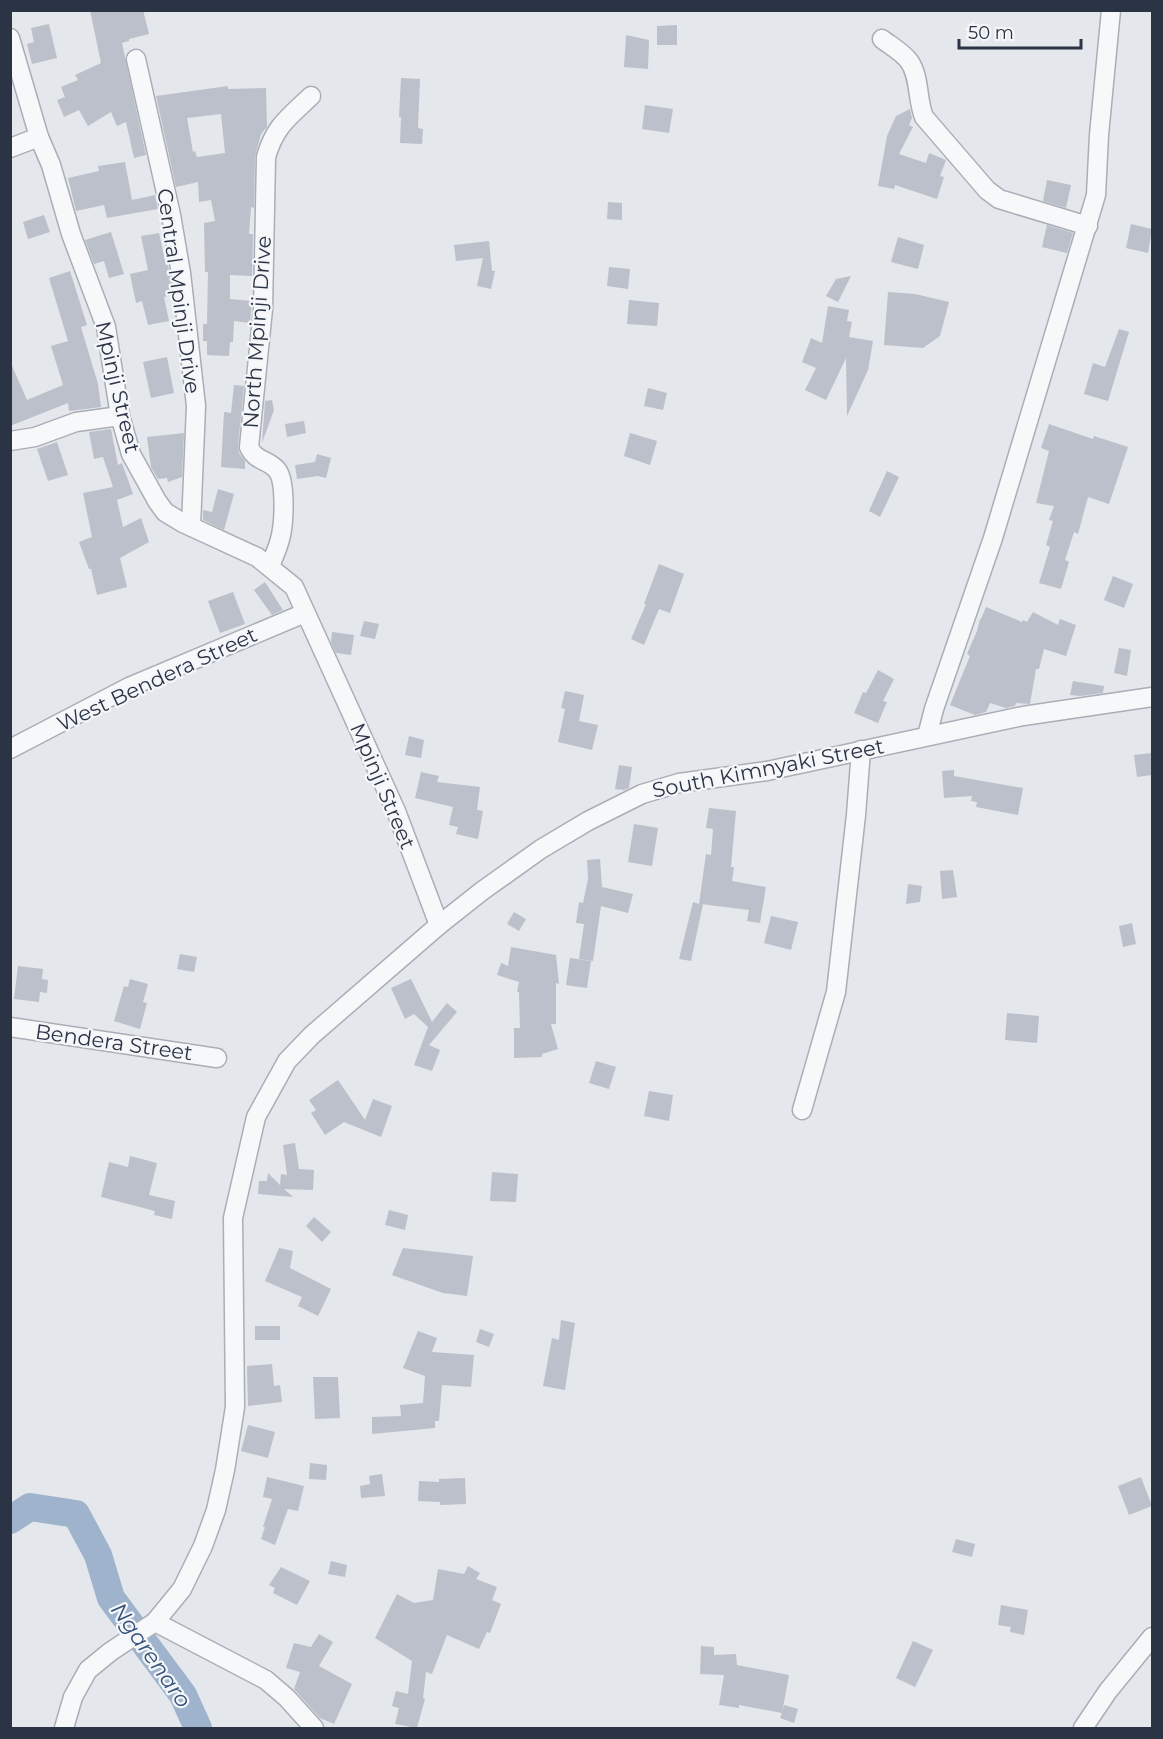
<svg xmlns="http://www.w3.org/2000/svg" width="1163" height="1739" font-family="Montserrat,sans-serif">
  <rect width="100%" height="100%" fill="#e4e7ec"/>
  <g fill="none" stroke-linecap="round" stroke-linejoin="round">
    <polyline stroke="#9fb4cc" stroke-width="28" points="10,1520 30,1507 76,1514 98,1555 111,1598 183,1695 198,1728"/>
  </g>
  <g fill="#bbc0ca" fill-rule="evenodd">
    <polygon points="90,10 143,10 149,34 129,39 129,41 122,43 146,155 134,158 126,122 117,126 111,112 88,126 79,110 64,117 57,100 65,97 61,87 78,80 75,75 101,63"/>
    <polygon points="49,24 57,58 32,64 27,44 34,42 31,28"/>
    <polygon points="677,25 677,45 657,45 657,26"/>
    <polygon points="626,35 649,40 648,69 624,67"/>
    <polygon points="401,78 420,79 418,128 423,129 422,144 400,143 401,117 399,117"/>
    <path d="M 228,86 L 228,89 L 266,88 L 267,127 L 261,134 L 255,157 L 254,208 L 251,207 L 249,234 L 253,234 L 252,276 L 230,275 L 230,299 L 252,301 L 250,323 L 234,321 L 233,342 L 230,342 L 229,356 L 207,355 L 207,341 L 203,341 L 203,324 L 207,324 L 208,272 L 205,272 L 204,223 L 215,221 L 211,200 L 199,202 L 198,182 L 176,187 L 156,96 ZM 221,114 L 225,153 L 197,157 L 195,151 L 193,152 L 187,118 Z"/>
    <polygon points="645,105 673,109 669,133 642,129"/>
    <polygon points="910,109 912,118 909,125 913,127 899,154 926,163 929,153 946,160 940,176 944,177 937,199 895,185 894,189 878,186 887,136 896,116"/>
    <polygon points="125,162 132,200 155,195 158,209 107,218 104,205 76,211 68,178 99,171 98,166"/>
    <polygon points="1047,180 1071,185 1066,208 1043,201"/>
    <polygon points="608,202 622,203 622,220 607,219"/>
    <polygon points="44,215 50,232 28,239 23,222"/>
    <polygon points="1131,224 1152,229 1148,253 1126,248"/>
    <polygon points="1047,225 1073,233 1067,253 1042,247"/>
    <polygon points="111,232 124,274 109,278 104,261 94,264 85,240"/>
    <polygon points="159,233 166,265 168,265 170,275 172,295 164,297 169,321 148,325 142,301 136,303 130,274 148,270 141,236"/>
    <polygon points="898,237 924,245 918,269 891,262"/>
    <polygon points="489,241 492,271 495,271 491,289 477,286 483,258 456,261 454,245"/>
    <polygon points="609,267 630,269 628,289 607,286"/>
    <polygon points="70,271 87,325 81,327 98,384 101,407 69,411 68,403 10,426 10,361 27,400 63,385 51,346 68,341 49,278"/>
    <polygon points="851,276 838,302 826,296 836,279"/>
    <polygon points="888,292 915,294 949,302 940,336 923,348 884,345"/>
    <polygon points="629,300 659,303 657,326 627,324"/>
    <polygon points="828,306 849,310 847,321 852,322 849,337 873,341 868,370 847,416 846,358 826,400 805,390 816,368 802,362 811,338 822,343"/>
    <polygon points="1119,329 1129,332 1108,401 1084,394 1093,363 1105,367"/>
    <polygon points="167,357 174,393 151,398 143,362"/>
    <polygon points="234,385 244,386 238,446 239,453 245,461 245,469 221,467 224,412 231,413"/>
    <polygon points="648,388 667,393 663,410 644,406"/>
    <polygon points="272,400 274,410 262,443 265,401"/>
    <polygon points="304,421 306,433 287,437 285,424"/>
    <polygon points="1049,424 1093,439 1094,436 1128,447 1109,504 1088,497 1078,534 1074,532 1065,560 1069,562 1061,589 1039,583 1050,547 1046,545 1053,521 1049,520 1054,506 1036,503 1049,451 1041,448"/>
    <polygon points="111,429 118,465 122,463 133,494 117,500 123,527 141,518 149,542 120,558 127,587 97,595 91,569 89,569 79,542 92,537 83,493 113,487 103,457 94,459 89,432"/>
    <polygon points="184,433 182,477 168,482 167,478 158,479 151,467 147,437"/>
    <polygon points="630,433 657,441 650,465 624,456"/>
    <polygon points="57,442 68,475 48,481 37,449"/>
    <polygon points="317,454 331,458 326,478 318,476 297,479 295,465 315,462"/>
    <polygon points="887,471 899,477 880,517 869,511"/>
    <polygon points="218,489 234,494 224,530 203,520 203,510 212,512"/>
    <polygon points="659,564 684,574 670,613 659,609 644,645 631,639 646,604 644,604"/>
    <polygon points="1113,576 1133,584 1124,608 1104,600"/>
    <polygon points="265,582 283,610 272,615 254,590"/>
    <polygon points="233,592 245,624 220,633 208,601"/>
    <polygon points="986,607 1022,622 1023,620 1027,622 1033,612 1058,625 1060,619 1076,625 1066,656 1044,649 1039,669 1036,669 1030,704 1016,703 1015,706 1006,708 990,703 986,712 975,715 950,705 970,656 967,654 977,631 980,619 981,619"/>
    <polygon points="364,621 379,624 375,639 360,636"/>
    <polygon points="332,632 354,635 351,655 336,653 331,642"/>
    <polygon points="1119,648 1131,650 1127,676 1114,673"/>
    <polygon points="878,670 894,679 883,701 887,702 878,723 854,713 863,692 866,693"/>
    <polygon points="1073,681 1104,686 1103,693 1080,696 1070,695"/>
    <polygon points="565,691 584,695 579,721 598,725 592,750 558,742 565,709 561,708"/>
    <polygon points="409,736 424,740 421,758 405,755"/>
    <polygon points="1152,753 1152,775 1137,777 1134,755"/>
    <polygon points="619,765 632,767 629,788 624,790 615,789"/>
    <polygon points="954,770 954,776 1023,788 1018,815 976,807 977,802 971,801 972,796 944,798 942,771"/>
    <polygon points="421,772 439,776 437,782 480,787 477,810 483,811 478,839 456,834 458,827 449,825 453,807 415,798"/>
    <polygon points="709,808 736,811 731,867 734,867 732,881 766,887 760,923 747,921 749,910 701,904 703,904 691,961 679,959 693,902 699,904 706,854 711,855 713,829 706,828"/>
    <polygon points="634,824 658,828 652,866 628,862"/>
    <polygon points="600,859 602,887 633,894 628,913 601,906 593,961 579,959 584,924 576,923 579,902 583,903 588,879 587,860"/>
    <polygon points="953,870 957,897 942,899 940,871"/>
    <polygon points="908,884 922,886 920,902 906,904"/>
    <polygon points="514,912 526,919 519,931 507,924"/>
    <polygon points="771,916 798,922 791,950 764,943"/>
    <polygon points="1132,923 1136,944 1123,947 1119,926"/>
    <polygon points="511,947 556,955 559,984 556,983 556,1024 551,1024 558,1049 542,1054 542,1057 514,1058 514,1028 520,1028 519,992 517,992 519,982 497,975 501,963 508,966"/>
    <polygon points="180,954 197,957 194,972 177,969"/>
    <polygon points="570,958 591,961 587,988 566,985"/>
    <polygon points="18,966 43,969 42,979 48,980 47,993 40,992 39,1002 14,999"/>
    <polygon points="130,979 148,984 143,1002 147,1003 140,1029 114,1021 124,986 128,987"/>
    <polygon points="411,979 432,1022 447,1003 457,1012 429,1045 440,1050 432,1071 414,1065 428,1027 414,1014 405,1019 391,988"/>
    <polygon points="1007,1013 1039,1016 1037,1043 1005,1040"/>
    <polygon points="596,1061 616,1067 609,1089 589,1083"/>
    <polygon points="338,1080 365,1120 373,1099 392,1106 381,1137 344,1122 325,1135 311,1113 316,1110 309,1100"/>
    <polygon points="649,1091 673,1095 669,1121 644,1116"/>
    <polygon points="295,1143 299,1169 314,1170 313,1190 284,1189 293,1197 258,1194 259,1181 267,1181 268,1173 280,1185 281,1174 287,1175 283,1145"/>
    <polygon points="130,1156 157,1163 149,1195 175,1201 172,1219 154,1215 155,1211 101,1197 109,1162 128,1167"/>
    <polygon points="492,1172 518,1174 516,1202 490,1201"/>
    <polygon points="389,1210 408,1215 405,1230 385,1225"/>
    <polygon points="314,1217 331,1232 322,1242 306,1226"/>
    <polygon points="279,1248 293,1251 290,1268 331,1289 318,1316 298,1306 302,1297 265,1281"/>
    <polygon points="403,1248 473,1256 467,1296 443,1293 392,1275"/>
    <polygon points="561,1320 575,1323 565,1390 543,1386 552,1338 559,1340"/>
    <rect x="255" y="1326" width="25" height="14"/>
    <polygon points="480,1329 494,1334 489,1347 476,1342"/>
    <polygon points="418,1331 437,1338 432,1352 474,1355 471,1387 442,1385 439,1421 435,1421 435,1428 372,1434 372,1417 401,1416 400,1405 423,1403 425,1376 403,1368"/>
    <polygon points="272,1364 274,1386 280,1385 282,1402 248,1406 247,1366"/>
    <polygon points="313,1377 338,1377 340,1418 315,1419"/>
    <polygon points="248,1425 275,1432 268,1458 241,1451"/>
    <polygon points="310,1463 327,1465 326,1480 309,1479"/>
    <polygon points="382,1474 385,1496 361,1498 360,1486 370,1484 369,1476"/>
    <polygon points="267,1477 304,1486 298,1511 288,1509 275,1545 261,1539 265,1527 263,1527 272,1499 263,1497"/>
    <polygon points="1141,1477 1152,1506 1129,1515 1118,1486"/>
    <polygon points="465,1478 466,1504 440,1505 440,1502 418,1501 419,1481 439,1482 439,1479"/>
    <polygon points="956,1539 975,1544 972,1557 952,1552"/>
    <polygon points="331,1561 347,1565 345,1577 328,1574"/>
    <polygon points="468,1566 480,1573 476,1579 497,1587 492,1600 501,1604 490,1633 487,1632 479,1649 447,1635 432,1674 426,1672 423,1698 425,1699 417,1728 395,1724 399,1708 392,1706 396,1691 408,1694 412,1661 375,1638 397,1594 414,1603 433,1600 438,1569 464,1574"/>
    <polygon points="281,1567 310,1581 297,1605 273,1593 275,1588 269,1585"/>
    <polygon points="1001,1605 1028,1610 1024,1635 1010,1632 1011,1627 998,1625"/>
    <polygon points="319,1634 333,1642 319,1666 352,1684 334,1724 320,1718 294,1689 300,1672 286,1668 294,1643 311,1647"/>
    <polygon points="913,1641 933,1650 915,1687 896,1678"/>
    <polygon points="701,1646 714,1647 714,1655 736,1654 737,1665 789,1675 782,1713 784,1705 798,1709 794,1723 780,1718 782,1713 739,1705 739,1708 719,1705 724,1675 700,1674"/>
  </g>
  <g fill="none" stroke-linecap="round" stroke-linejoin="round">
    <defs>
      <g id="minor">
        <polyline points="10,38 39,137 51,165 71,234 106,327 120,416 131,454 157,501 165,512 183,523 257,557 294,587 396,811 439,925"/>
        <path d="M 882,39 C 891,46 902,52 909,61 C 920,76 917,100 924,117 L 987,190 L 999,199 L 1088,226"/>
        <polyline points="136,59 171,215 181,273 196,406 191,526"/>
        <polyline points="10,148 39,137"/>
        <polyline points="10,441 35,437 76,422 120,416"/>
        <path d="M 270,566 C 274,556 279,546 281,535 C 284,521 286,481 277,470 C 268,459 256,462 249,447 L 263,309 L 266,157 C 275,126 288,118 311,96"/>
        <polyline points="927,736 934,709 993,538 1096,195 1099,135 1111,10"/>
        <polyline points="10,749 129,687 305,613"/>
        <polyline points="10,1027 217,1058"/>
        <polyline points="802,1110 836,992 856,815 861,750"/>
        <polyline points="155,1622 266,1680 287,1698 314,1728"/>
        <polyline points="64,1728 73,1697 88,1670 110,1652 155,1622 182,1589 203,1546 216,1510 225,1470 235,1407 233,1218 256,1117 287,1061 312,1035 439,925 482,891 541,849 588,821 642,794 679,783 767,771 1023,716 1152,697"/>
        <polyline points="1083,1728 1108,1691 1152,1637"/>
      </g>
    </defs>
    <use href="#minor" stroke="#a9aeb7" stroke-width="21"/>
    <use href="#minor" stroke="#f7f8fa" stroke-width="18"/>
  </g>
  <g text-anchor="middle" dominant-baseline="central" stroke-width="4.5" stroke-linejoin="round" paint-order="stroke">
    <g font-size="21" fill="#2b3445" stroke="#f4f6f9">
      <text transform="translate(179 291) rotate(82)">Central Mpinji Drive</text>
      <text transform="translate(257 332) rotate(-86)">North Mpinji Drive</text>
      <text transform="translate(118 387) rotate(77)">Mpinji Street</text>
      <text transform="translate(157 679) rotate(-25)">West Bendera Street</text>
      <text transform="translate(768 768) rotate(-11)">South Kimnyaki Street</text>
      <text transform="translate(383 786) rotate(67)">Mpinji Street</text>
      <text transform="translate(114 1042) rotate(8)">Bendera Street</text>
    </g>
    <g font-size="22" font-style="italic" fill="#34527a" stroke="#f4f6f9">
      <text transform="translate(151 1655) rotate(55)">Ngarenaro</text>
    </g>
  </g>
  <rect width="1163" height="1739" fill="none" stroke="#2b3445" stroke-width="24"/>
  <path d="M959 39v9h122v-9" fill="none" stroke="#2b3445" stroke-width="3"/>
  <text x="968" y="39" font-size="18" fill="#2b3445" stroke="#f4f6f9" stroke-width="4.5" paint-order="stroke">50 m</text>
</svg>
